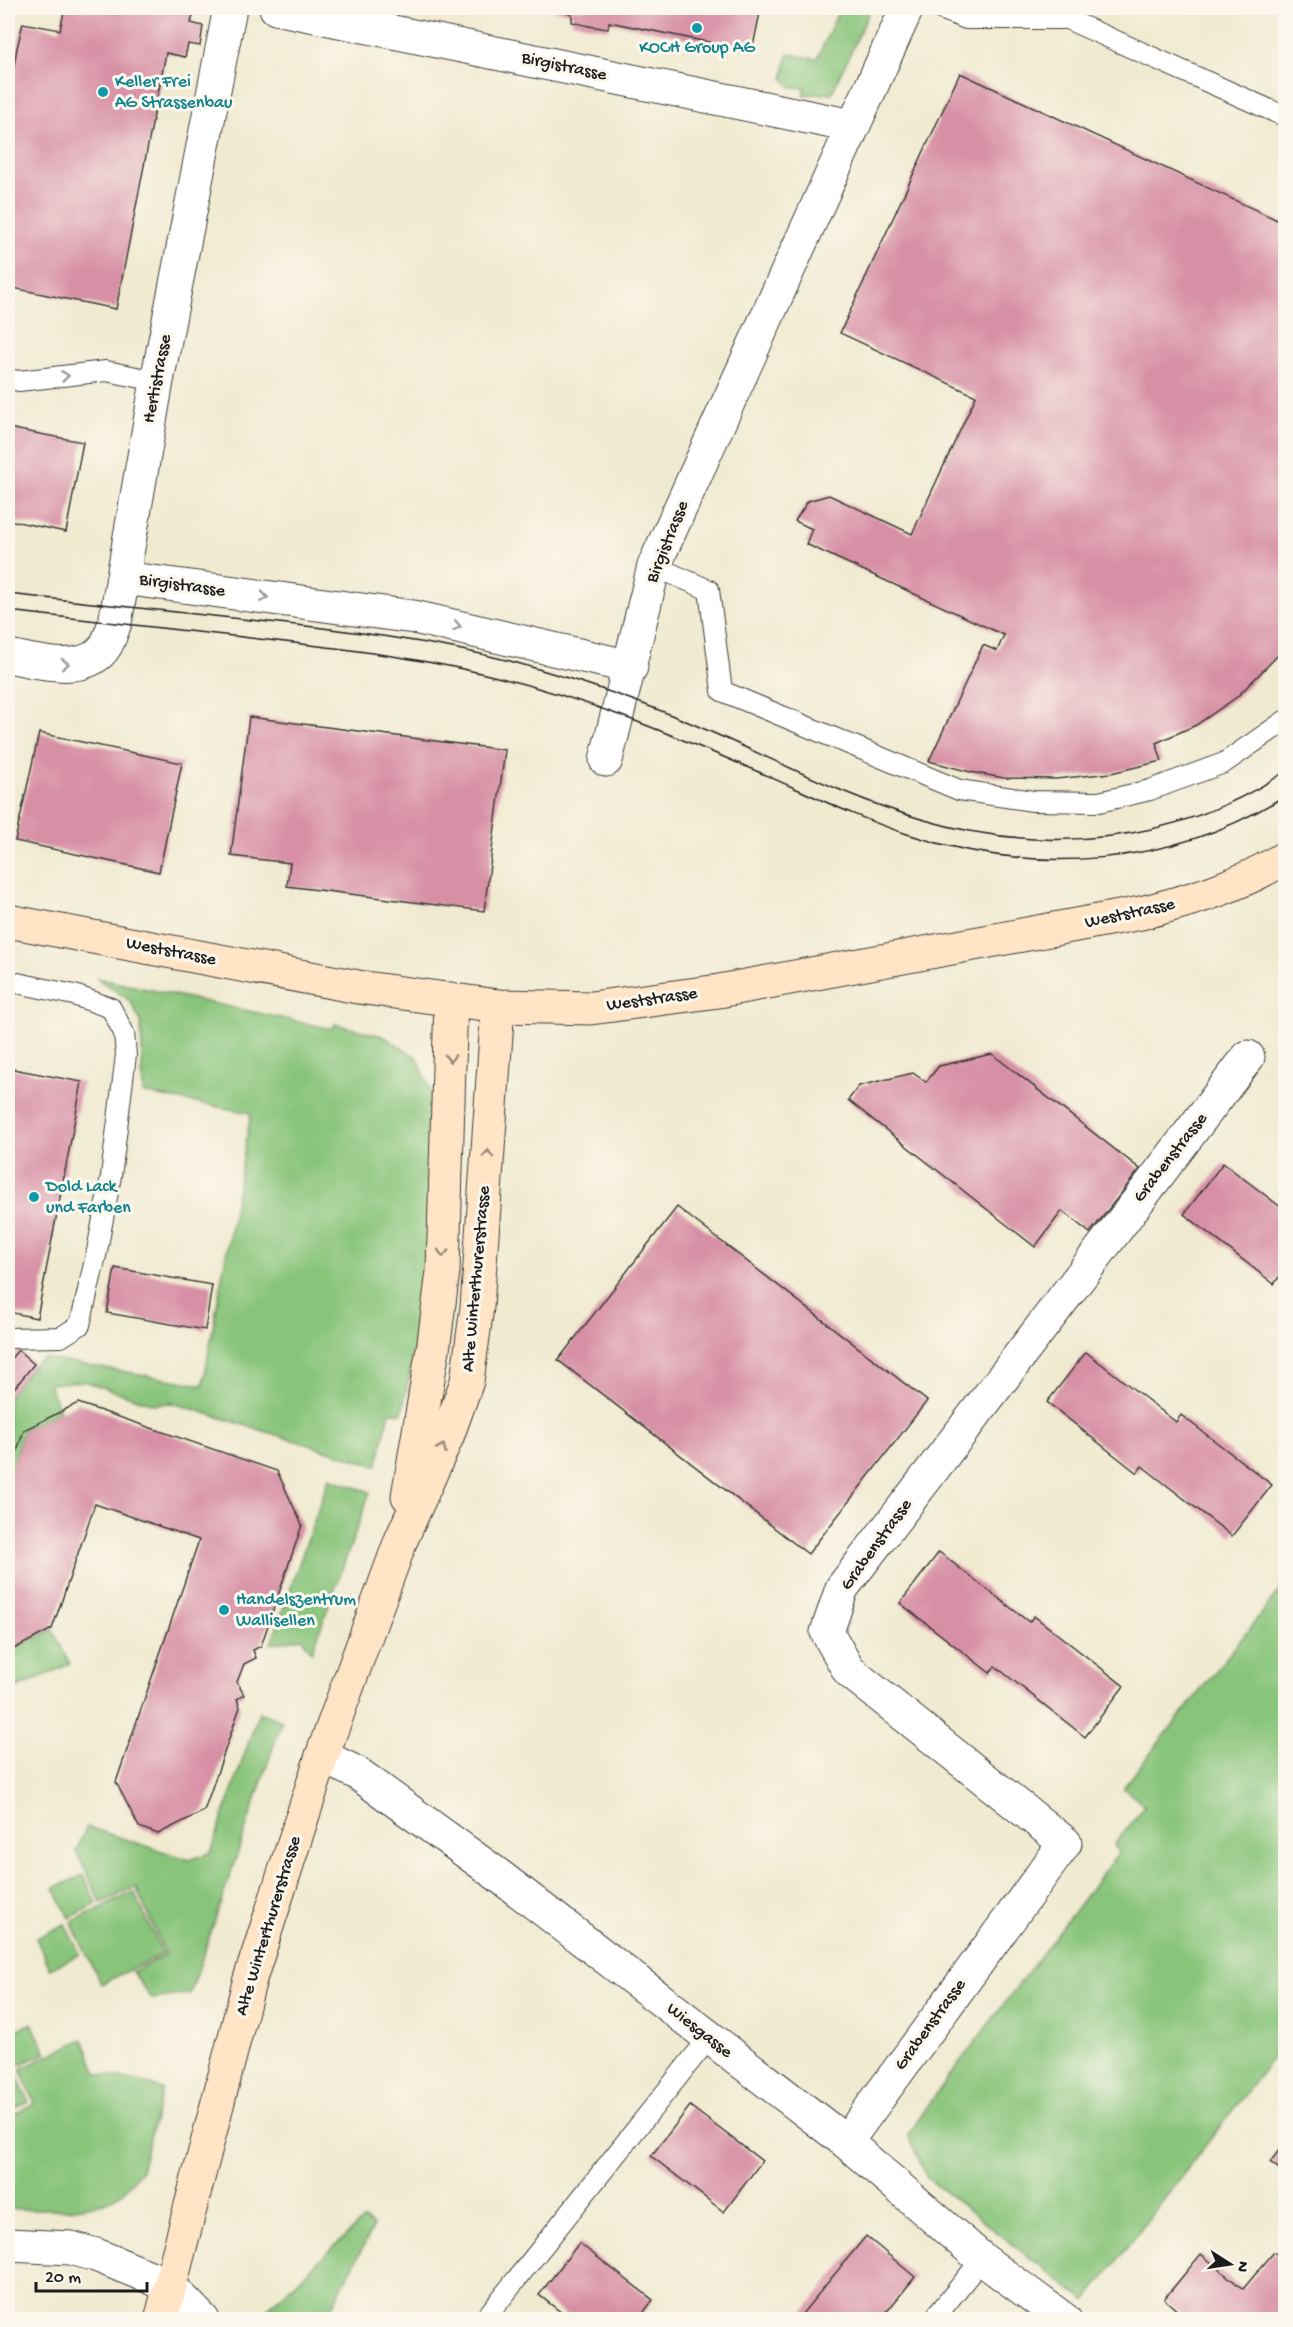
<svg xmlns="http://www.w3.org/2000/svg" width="1293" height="2327" font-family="'Gochi Hand',sans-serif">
  <rect width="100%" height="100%" fill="#fbf7ec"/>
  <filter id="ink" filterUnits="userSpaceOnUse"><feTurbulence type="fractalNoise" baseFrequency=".0167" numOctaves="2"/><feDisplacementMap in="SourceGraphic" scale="12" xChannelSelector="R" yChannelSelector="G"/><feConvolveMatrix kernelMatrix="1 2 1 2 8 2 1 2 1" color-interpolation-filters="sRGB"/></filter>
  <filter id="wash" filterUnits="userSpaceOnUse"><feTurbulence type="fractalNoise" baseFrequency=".008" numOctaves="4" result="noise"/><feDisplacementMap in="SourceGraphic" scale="24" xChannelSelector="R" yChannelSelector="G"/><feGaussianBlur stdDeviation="1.35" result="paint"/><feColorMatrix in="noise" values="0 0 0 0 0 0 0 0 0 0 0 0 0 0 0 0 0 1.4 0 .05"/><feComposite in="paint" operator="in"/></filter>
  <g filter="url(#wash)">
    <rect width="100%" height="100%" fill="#f0ead0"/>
    <g fill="#88c47a" stroke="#52704b" stroke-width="1.5">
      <polygon points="840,8 871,8 832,93 803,95 805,88 791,87 783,78 788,54 817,59"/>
      <polygon points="96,978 332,1029 335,1024 383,1036 417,1057 431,1091 434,1131 422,1313 402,1413 390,1412 377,1466 173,1403 153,1404 84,1381 49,1384 60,1412 24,1430 8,1479 8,1396 34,1364 44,1358 203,1385 251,1113 143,1093 141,1022 130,1001"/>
      <polygon points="329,1478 370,1492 312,1652 302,1638 271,1644"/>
      <polygon points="1285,1584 1285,2042 1086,2301 927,2178 908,2135 941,2087 1119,1852 1114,1845 1145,1806 1123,1788"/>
      <polygon points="52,1629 70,1664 8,1692 8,1652"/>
      <polygon points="259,1712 282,1721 190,1994 152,1999 132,1972 166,1955 136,1887 101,1903 76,1851 87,1827 190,1860 211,1852"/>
      <polygon points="83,1875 97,1904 69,1918 54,1888"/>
      <polygon points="134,1892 163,1954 101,1984 71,1922"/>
      <polygon points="65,1924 80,1954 50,1969 36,1938"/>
      <polygon points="32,2023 46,2053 16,2066 8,2049 8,2034"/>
      <polygon points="83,2039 97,2073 142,2082 163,2089 141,2171 122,2193 104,2203 70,2209 8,2209 8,2118 35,2103 20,2069"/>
      <polygon points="15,2072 29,2102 8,2112 8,2076"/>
      <polygon points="363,2220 374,2226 325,2319 272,2319 265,2311"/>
    </g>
    <g id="blocks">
      <g fill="#d78fa5">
        <polygon points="65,8 181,8 194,10 191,23 203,26 200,46 188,44 185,57 166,53 116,309 8,287 8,100 17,48 23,23 60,30"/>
        <polygon points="546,8 761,8 752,51 609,22 608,29 589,26 572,22 572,14"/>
        <polygon points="960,73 1286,224 1286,647 1237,697 1196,725 1156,743 1162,761 1111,773 1056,779 1004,778 970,772 929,761 983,645 997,651 1004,635 806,544 812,529 795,521 808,501 829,495 912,534 976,396 840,333"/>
        <polygon points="8,428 83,442 66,532 8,520"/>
        <polygon points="249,717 505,750 484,911 287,886 290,863 231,856"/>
        <polygon points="39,733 182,763 159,872 15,841"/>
        <polygon points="992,1054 1140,1169 1090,1233 1062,1211 1035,1247 848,1100 859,1086 913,1073 926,1082 939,1066"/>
        <polygon points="8,1068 82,1082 37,1318 8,1312"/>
        <polygon points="1223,1163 1286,1211 1286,1282 1279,1277 1274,1284 1184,1214"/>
        <polygon points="677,1207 927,1401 808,1554 558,1360"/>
        <polygon points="115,1268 212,1285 205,1330 107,1313"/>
        <polygon points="18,1350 34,1364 8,1396 8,1362"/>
        <polygon points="1086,1352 1176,1422 1181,1415 1272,1485 1232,1536 1142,1466 1137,1473 1047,1402"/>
        <polygon points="78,1403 277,1471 302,1525 261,1646 253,1650 256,1658 244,1664 237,1682 244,1695 237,1699 240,1707 204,1811 158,1834 139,1827 116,1782 199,1540 95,1504 52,1629 8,1652 8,1479 24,1430"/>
        <polygon points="939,1552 1029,1622 1034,1616 1124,1686 1085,1737 995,1666 990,1673 900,1603"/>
        <polygon points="690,2106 762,2161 724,2212 651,2156"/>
        <polygon points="1286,2141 1286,2174 1270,2162"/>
        <polygon points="866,2236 915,2277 880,2320 797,2320"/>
        <polygon points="579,2243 653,2300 638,2320 571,2320 539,2295"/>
        <polygon points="1274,2252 1286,2262 1286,2320 1188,2320 1164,2299 1201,2254 1243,2289"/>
      </g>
    </g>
  </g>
  <g filter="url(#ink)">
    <use href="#blocks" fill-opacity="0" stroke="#3c3b37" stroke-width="1.5"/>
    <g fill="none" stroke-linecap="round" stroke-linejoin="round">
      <defs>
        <g id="service">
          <polyline points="938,8 966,19 1067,19 1286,117"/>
          <polyline points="8,379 19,381 106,371 157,381"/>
          <polyline points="654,566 709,590 722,691 959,790 1033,801 1099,802 1150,790 1224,763 1286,720"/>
          <polyline points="8,981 74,995 111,1008 124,1033 126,1055 111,1176 97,1251 80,1325 61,1337 8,1338"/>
          <polyline points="484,2320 708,2039"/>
          <polyline points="933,2320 982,2259"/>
        </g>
        <g id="minor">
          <polyline points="276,8 852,126"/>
          <polyline points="123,578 414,617 631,667"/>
          <path d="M 8,656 C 37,661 87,677 106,645 C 110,638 112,630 115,623 L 157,381 L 230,8"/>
          <polyline points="606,760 654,566 907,8"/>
          <polyline points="322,1756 357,1773 498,1875 846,2142 982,2259 1065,2320"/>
          <polyline points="846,2142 1065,1843 849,1671 827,1632 842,1588 1248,1057"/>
          <polyline points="8,2245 71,2248 96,2255 169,2285 203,2320"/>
        </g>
        <g id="secondary">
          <path d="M 8,921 L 358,987 L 498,1006 L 591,1008 L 719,991 L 1141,913 C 1192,900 1240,886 1286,857"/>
          <polyline points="408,1496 434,1343 443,1271 451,999"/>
          <polyline points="161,2320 250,1979 322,1756 401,1540 447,1437 467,1381 477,1307 498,1006"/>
        </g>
      </defs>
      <use href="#service" stroke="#3c3b37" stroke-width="22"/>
      <use href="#minor" stroke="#3c3b37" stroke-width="35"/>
      <use href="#secondary" stroke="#3c3b37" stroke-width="35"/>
      <use href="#service" stroke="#fff" stroke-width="20"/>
      <use href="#minor" stroke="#fff" stroke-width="33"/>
      <use href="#secondary" stroke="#ffe4c6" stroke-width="33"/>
      <g stroke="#1c1c1c" stroke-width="1.5">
        <path d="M 8,594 C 92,603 176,612 260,621 C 344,630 428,640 510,661 C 568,677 626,696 681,719 C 761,752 838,795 921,819 C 1044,856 1178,844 1286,771"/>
        <path d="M 8,611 C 83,619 158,628 233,636 C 322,646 410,655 497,677 C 583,698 666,732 747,767 C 801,790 852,816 907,834 C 1033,876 1172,868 1286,795"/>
      </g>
    </g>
    <defs><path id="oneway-chevron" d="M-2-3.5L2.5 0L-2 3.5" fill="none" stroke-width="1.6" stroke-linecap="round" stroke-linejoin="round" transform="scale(1.5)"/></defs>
    <g stroke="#999">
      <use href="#oneway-chevron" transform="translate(65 376) rotate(-7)"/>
      <use href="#oneway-chevron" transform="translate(264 597) rotate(8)"/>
      <use href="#oneway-chevron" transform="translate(457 626) rotate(12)"/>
      <use href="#oneway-chevron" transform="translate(65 664) rotate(-2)"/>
    </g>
    <g stroke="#998a7a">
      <use href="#oneway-chevron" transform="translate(450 1058) rotate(92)"/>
      <use href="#oneway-chevron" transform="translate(488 1154) rotate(-86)"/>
      <use href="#oneway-chevron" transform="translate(443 1253) rotate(92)"/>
      <use href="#oneway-chevron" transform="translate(442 1448) rotate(-66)"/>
    </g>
  </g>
  <g fill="#0f9aa8" stroke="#fbf7ec" stroke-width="2">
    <circle cx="697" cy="28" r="6"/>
    <circle cx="103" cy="92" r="6"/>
    <circle cx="34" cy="1197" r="6"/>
    <circle cx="224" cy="1610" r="6"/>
  </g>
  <g text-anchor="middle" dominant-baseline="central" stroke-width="6" stroke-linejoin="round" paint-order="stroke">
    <g font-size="18" fill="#0d838f" stroke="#fbf7ec" text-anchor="start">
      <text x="697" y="48" text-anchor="middle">KOCH Group AG</text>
      <text x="115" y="82">Keller Frei<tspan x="115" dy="21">AG Strassenbau</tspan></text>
      <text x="46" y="1187">Dold Lack<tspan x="46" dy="21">und Farben</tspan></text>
      <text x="236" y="1600">Handelszentrum<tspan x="236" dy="21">Wallisellen</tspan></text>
    </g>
    <g font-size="18" fill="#1c1c1c" stroke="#fbf7ec">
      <text transform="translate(564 67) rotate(12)">Birgistrasse</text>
      <text transform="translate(158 379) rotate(-79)">Hertistrasse</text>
      <text transform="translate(668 542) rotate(-68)">Birgistrasse</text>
      <text transform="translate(182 586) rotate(8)">Birgistrasse</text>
      <text transform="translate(1130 914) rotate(-12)">Weststrasse</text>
      <text transform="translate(171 952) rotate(11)">Weststrasse</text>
      <text transform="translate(652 1000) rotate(-8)">Weststrasse</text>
      <text transform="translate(1171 1158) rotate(-52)">Grabenstrasse</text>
      <text transform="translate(477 1279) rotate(-85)">Alte Winterthurerstrasse</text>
      <text transform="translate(877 1545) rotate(-54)">Grabenstrasse</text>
      <text transform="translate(269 1926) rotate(-73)">Alte Winterthurerstrasse</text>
      <text transform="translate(931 2025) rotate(-54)">Grabenstrasse</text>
      <text transform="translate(699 2031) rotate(38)">Wiesgasse</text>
    </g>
  </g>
  <rect width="1293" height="2327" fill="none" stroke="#fbf7ec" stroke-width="30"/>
  <g transform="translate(1230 2264) rotate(102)" stroke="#fbf7ec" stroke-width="4.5" paint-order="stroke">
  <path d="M0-4.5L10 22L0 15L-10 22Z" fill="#1c1c1c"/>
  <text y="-9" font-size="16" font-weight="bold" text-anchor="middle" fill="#1c1c1c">N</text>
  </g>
  <path d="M36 2282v9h111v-9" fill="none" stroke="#1c1c1c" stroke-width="3"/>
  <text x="45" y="2282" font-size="18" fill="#1c1c1c" stroke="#fbf7ec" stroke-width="4.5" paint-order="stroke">20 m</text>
</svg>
